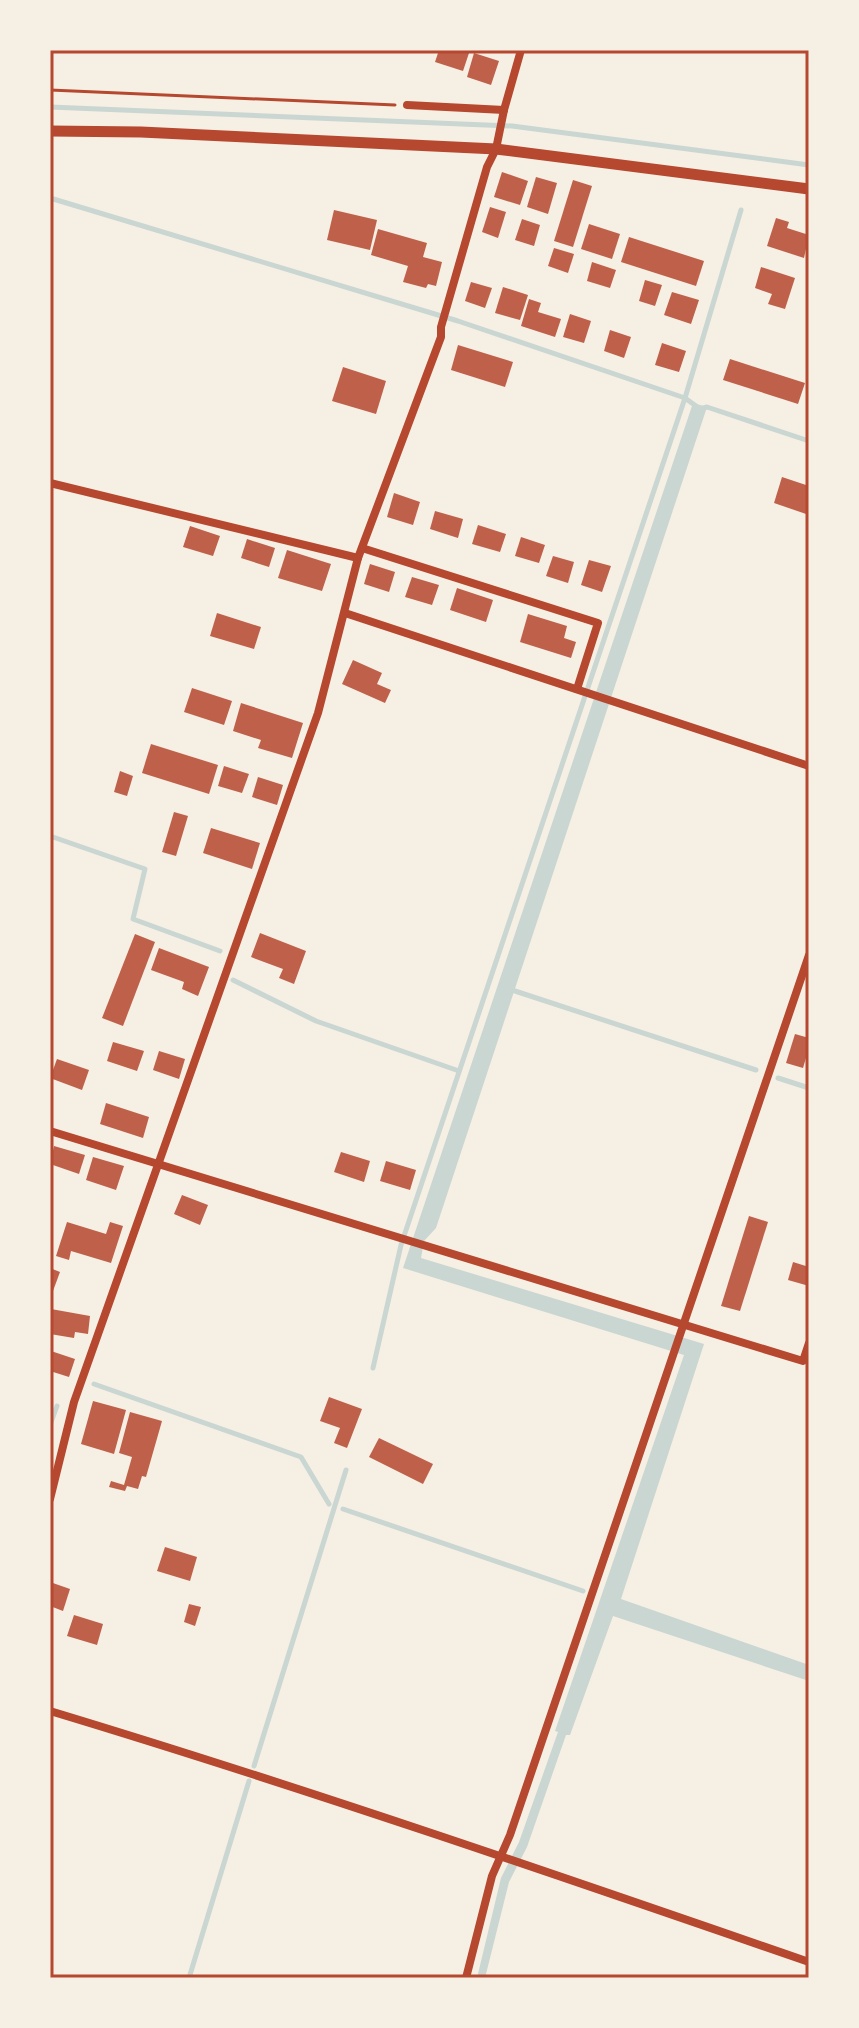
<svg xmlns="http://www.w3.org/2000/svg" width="859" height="2028" font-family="'Nunito Sans',sans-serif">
  <rect width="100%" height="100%" fill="#f6efe4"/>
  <polygon fill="#c9d6d2" points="693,403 707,407 436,1228 424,1241 421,1258 704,1344 621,1599 809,1665 809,1681 613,1616 570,1735 566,1735 527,1847 509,1882 485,1978 477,1978 501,1878 519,1842 558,1732 555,1731 684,1355 403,1268"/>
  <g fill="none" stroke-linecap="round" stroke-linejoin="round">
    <g stroke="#c9d6d2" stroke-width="5">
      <polyline points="50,107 512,126 809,165"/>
      <polyline points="50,198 458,321 685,398 700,409 707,407 809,441"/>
      <polyline points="50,836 145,869 133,919 220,951"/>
      <polyline points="233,980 316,1021 459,1071"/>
      <polyline points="515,991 756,1070"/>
      <polyline points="778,1078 809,1088"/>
      <polyline points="373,1368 401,1245 685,398 741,210"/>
      <polyline points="94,1384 301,1457 329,1504"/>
      <polyline points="50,1425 57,1406"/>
      <polyline points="343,1509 583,1591"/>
      <polyline points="254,1766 346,1470"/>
      <polyline points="189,1978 249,1781"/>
    </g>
  </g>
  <g fill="#bf614a">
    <polygon points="439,50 470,50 463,71 435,62"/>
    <polygon points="474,53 499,61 491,85 467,77"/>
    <polygon points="502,172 528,181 520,205 494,197"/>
    <polygon points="536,177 557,183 548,214 527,207"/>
    <polygon points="573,180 592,186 573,247 554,241"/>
    <polygon points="490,207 506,212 498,238 482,232"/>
    <polygon points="334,210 377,220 370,250 327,240"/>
    <polygon points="776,218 789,222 787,228 809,235 804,258 767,246"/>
    <polygon points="522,219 540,225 534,246 515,240"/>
    <polygon points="589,224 620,234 612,259 581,249"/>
    <polygon points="378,229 427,243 423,257 442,262 436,286 428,284 426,288 403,282 408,266 371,255"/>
    <polygon points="629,237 704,261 696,286 621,262"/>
    <polygon points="554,248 574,254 568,273 548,266"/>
    <polygon points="592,262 616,270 610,288 587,281"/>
    <polygon points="761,267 795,278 785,309 768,304 772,294 755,288"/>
    <polygon points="645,280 662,285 655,306 639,301"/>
    <polygon points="471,282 492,288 485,308 465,301"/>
    <polygon points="503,287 528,295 520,320 495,313"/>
    <polygon points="672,292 699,300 691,324 664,315"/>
    <polygon points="529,299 541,303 538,312 561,319 555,337 521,326"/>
    <polygon points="570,314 591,321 584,343 563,337"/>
    <polygon points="610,330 631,337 624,358 604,351"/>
    <polygon points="662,343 686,351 679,372 655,365"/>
    <polygon points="458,345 513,362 505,387 451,370"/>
    <polygon points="730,359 805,383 798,404 723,380"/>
    <polygon points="343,367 386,381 376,414 332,401"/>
    <polygon points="782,477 809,486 809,515 774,503"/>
    <polygon points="394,493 420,502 413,525 387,517"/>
    <polygon points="435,511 463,519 458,538 430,529"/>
    <polygon points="478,525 506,534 500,552 472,544"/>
    <polygon points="190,526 220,536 213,556 183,547"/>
    <polygon points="521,537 545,545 539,563 515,556"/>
    <polygon points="247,539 275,548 269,567 241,558"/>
    <polygon points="287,550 331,564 322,591 278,578"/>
    <polygon points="553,556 574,562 568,583 546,576"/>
    <polygon points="589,560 611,566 602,592 581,585"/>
    <polygon points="370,564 395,572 389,592 364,584"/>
    <polygon points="412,577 439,585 432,605 405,597"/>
    <polygon points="457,588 493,600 486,622 450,610"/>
    <polygon points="217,613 261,627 254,649 210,636"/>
    <polygon points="528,614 567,626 564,638 576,642 571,658 520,642"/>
    <polygon points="353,660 382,673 377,684 391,690 385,703 342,684"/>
    <polygon points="192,688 232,701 224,725 184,712"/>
    <polygon points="241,703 303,723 292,758 258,748 261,740 233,731"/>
    <polygon points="151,744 218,765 209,794 142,773"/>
    <polygon points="224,766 249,774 242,793 218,786"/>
    <polygon points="120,771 133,776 127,796 114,792"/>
    <polygon points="258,777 283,785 277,805 252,797"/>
    <polygon points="174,812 188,816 176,856 162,852"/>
    <polygon points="211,828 260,843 252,869 203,853"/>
    <polygon points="260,933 306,951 294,984 279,978 283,969 251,957"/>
    <polygon points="135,934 155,942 123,1026 102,1018"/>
    <polygon points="159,948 209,967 198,996 182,989 184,982 151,970"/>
    <polygon points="795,1034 809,1038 809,1048 803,1068 786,1063"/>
    <polygon points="113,1042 144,1051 137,1071 107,1061"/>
    <polygon points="159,1051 185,1059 179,1079 153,1070"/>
    <polygon points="57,1059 89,1070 82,1090 50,1078"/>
    <polygon points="106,1103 149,1117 143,1138 100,1124"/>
    <polygon points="54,1146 85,1155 79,1174 50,1164"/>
    <polygon points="341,1152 370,1161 364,1182 334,1172"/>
    <polygon points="93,1157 124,1166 116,1190 86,1180"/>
    <polygon points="386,1161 416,1170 410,1190 380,1181"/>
    <polygon points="182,1195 208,1205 200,1225 174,1214"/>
    <polygon points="749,1216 768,1222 740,1311 721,1306"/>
    <polygon points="67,1222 106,1234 110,1222 123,1226 111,1263 71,1251 69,1260 56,1256"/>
    <polygon points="793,1262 809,1267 809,1286 788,1280"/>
    <polygon points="50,1268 60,1272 50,1299"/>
    <polygon points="51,1309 90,1316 88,1334 75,1332 74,1338 50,1334"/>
    <polygon points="51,1351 75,1359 69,1377 50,1371"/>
    <polygon points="329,1397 362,1409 347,1448 334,1443 340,1428 320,1421"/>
    <polygon points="93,1401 126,1410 114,1454 81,1444"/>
    <polygon points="130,1412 162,1421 146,1477 142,1476 138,1489 127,1486 125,1491 109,1487 111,1481 124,1485 132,1457 119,1453"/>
    <polygon points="379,1438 433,1464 423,1484 369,1457"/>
    <polygon points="165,1547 197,1557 190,1581 157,1571"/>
    <polygon points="50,1582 70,1589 63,1611 50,1606"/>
    <polygon points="189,1604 201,1607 195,1626 184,1622"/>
    <polygon points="74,1615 103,1624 97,1645 67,1636"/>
  </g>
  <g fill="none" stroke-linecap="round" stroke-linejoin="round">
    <polyline stroke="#b5482f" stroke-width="3" points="50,90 395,105"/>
    <g stroke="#b5482f" stroke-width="8">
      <polyline points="407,105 504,110"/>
      <polyline points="50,483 358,558"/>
      <polyline points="362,548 598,623 577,689"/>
      <polyline points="345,613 809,766"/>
      <polyline points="50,1131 803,1361 809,1343"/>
      <polyline points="50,1499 74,1402 318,713 358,558 441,337 441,327 487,167 496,149 504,110 521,50"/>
      <path d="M 50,1711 C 305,1788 557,1875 809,1962"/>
      <polyline points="466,1978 492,1876 510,1835 809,955"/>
    </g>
    <polyline stroke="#b5482f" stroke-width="11" points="50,131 141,132 496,149 809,189"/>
  </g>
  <rect width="859" height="2028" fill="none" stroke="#f6efe4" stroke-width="104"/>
  <rect x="52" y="52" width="755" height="1924" fill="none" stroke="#b5482f" stroke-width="3"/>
</svg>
